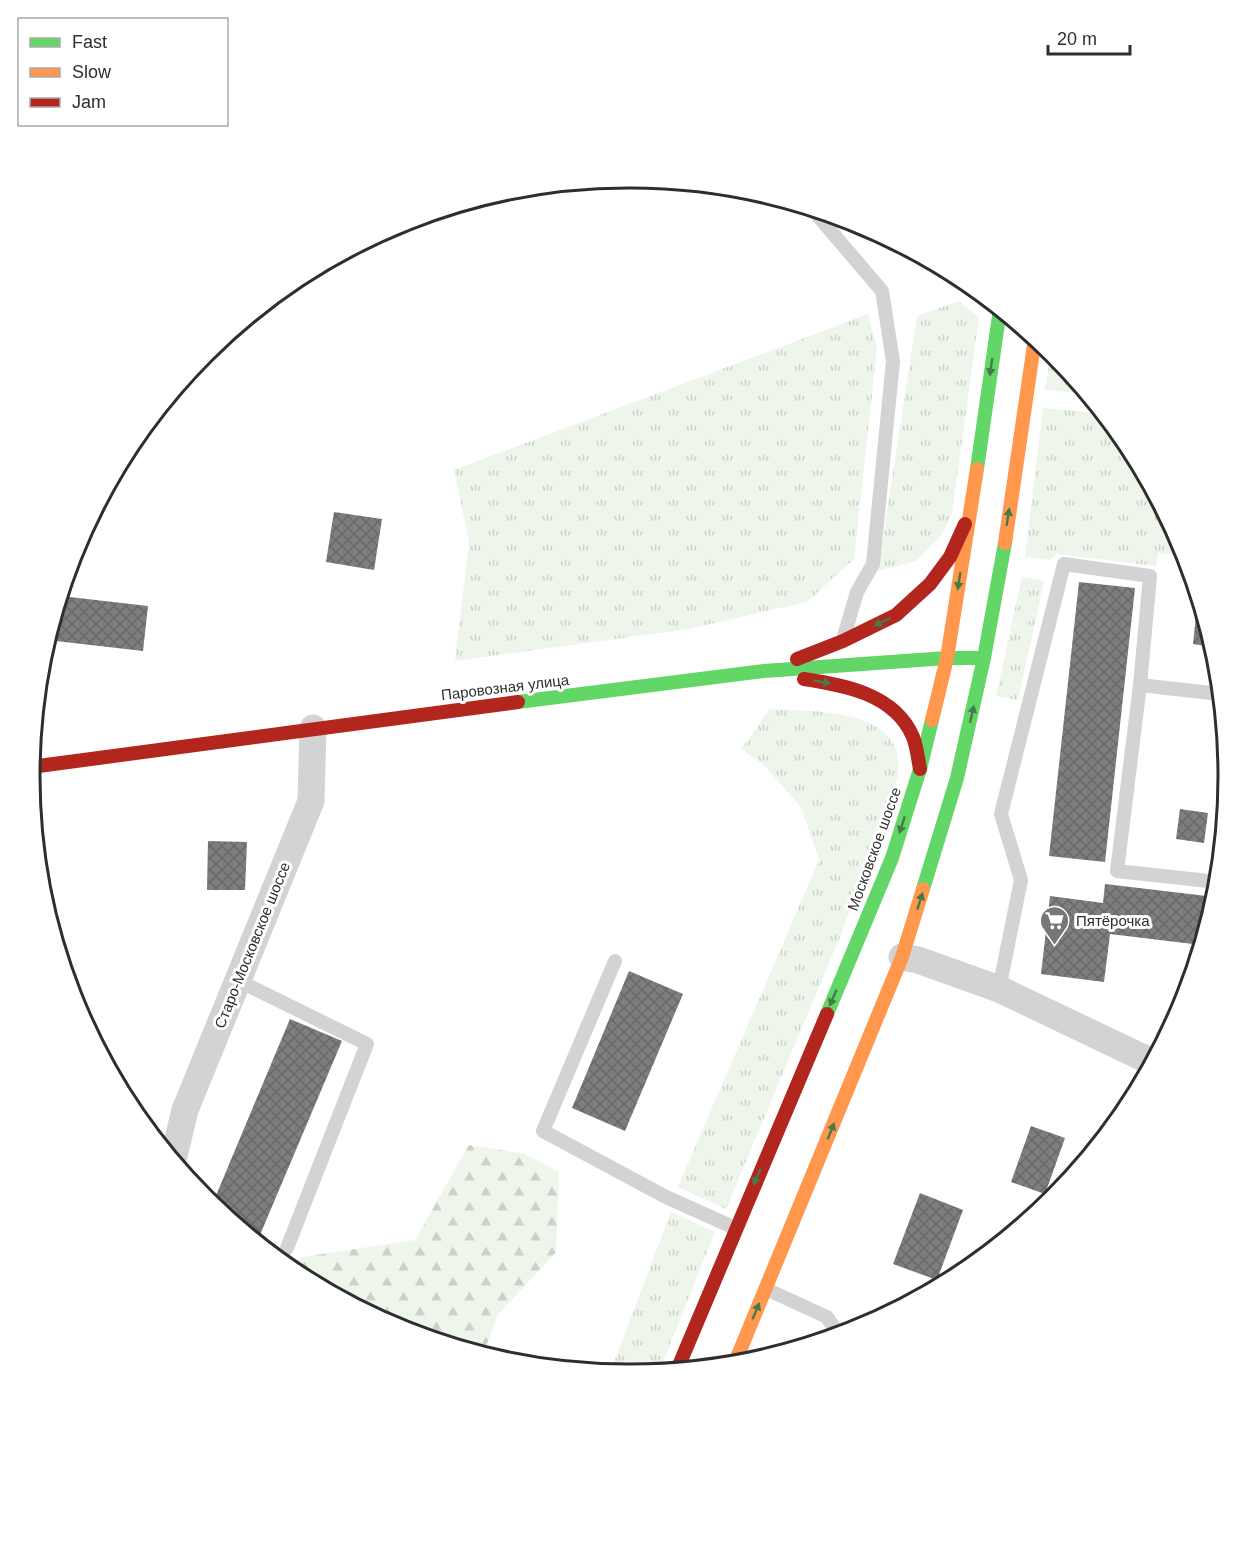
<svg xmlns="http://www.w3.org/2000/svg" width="1258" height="1552" font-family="Helvetica,sans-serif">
  <defs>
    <pattern id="grass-tufts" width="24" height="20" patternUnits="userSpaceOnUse" patternTransform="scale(1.5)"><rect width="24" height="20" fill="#eef5eb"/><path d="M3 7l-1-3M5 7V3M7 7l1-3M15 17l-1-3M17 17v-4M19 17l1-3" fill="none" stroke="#ccd2ca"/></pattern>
    <pattern id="forest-firs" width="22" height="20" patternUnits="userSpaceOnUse" patternTransform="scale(1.5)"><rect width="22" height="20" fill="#eef5eb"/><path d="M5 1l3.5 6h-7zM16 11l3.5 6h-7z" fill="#ccd2ca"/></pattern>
    <pattern id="building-cross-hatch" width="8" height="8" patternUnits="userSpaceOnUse" patternTransform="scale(1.5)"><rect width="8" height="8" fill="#7e7e7e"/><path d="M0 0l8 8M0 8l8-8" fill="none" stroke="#686868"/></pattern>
  </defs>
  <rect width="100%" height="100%" fill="#fff"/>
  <g fill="url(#grass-tufts)">
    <polygon points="959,301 979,318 952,513 941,536 916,561 878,571 917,316"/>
    <polygon points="868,314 877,349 854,559 807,602 689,629 455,661 469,542 454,470"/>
    <polygon points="1051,351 1053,353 1087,394 1045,390"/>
    <path d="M 1043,408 L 1102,413 C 1125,441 1160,489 1165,526 L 1171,526 L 1185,556 L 1158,553 L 1156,566 L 1057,554 L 1049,560 L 1025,557 Z"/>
    <polygon points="1022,577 1044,581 1018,700 996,696"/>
    <path d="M 770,709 C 807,711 885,708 897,753 C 899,760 898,769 898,776 L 842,932 L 726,1209 L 678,1187 L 819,860 L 801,807 L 763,764 L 741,749 Z"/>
    <polygon points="671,1212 715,1232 659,1372 629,1375 610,1373"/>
  </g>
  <polygon fill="url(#forest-firs)" points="469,1145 525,1154 559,1172 556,1252 497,1316 483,1355 399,1329 296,1274 286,1266 302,1257 415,1240"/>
  <g fill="url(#building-cross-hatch)">
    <polygon points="334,512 382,519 374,570 326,562"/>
    <polygon points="1079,582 1135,588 1105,862 1049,856"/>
    <polygon points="61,596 148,606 143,651 47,640"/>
    <polygon points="1198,597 1213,647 1193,644"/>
    <polygon points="1180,809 1208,813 1204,843 1176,839"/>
    <polygon points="208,841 247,842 245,890 207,890"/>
    <polygon points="1105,884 1215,897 1201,945 1110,934 1104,982 1041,974 1050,896 1103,903"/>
    <polygon points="629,971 683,994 625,1131 572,1108"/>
    <polygon points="290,1019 342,1041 257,1242 212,1205"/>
    <polygon points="1031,1126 1065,1138 1045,1194 1011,1182"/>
    <polygon points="920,1193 963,1210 937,1280 893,1264"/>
  </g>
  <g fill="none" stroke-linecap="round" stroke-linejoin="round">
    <g stroke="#d3d3d3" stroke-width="14">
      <polyline points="812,209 882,291 893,361 873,564 857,592 844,636"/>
      <polyline points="1218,882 1117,871 1140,685 1220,694"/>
      <polyline points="615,961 543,1131 666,1197 735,1228"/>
      <polyline points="237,980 367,1044 287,1248"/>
      <polyline points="999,989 1021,880 1001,814 1064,564 1150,576 1140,685"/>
      <polyline points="766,1289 827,1317 839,1335"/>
    </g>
    <g stroke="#d3d3d3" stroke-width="27">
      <polyline points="902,957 918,960 999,989 1152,1062"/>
      <polyline points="173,1160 185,1110 311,801 313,728"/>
    </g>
    <g stroke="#63d668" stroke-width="14">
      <polyline points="977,469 1000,309"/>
      <polyline points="518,702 764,671 947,658 984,658"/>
      <polyline points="923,889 957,778 984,658 1005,543"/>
      <polyline points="827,1014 892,858 920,769 932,720"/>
    </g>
    <g stroke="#ff974d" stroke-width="14">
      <polyline points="1005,543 1035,338"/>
      <polyline points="932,720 947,658 977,469"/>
      <polyline points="734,1365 902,957 923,889"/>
    </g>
    <g stroke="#b3261e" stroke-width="14">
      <polyline points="797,659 843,641 896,615 930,584 950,557 965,524"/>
      <path d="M 804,679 C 844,685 895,694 913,737 C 917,747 918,759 920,769"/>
      <polyline points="31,767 518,702"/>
      <polyline points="677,1370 827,1014"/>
    </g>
  </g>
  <defs><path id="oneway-solid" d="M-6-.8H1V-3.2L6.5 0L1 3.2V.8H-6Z" transform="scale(1.5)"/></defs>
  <g fill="#467a48">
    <use href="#oneway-solid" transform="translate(991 367) rotate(98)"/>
    <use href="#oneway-solid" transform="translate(1008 517) rotate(-81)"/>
    <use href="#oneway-solid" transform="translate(959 581) rotate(99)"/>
    <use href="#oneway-solid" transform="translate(882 622) rotate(154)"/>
    <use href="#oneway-solid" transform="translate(822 682) rotate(10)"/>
    <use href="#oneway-solid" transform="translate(972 714) rotate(-77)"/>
    <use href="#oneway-solid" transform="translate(902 825) rotate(108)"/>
    <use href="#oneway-solid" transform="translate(920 901) rotate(-72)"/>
    <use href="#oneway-solid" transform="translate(833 998) rotate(113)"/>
    <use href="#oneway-solid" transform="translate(831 1131) rotate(-68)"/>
    <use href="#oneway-solid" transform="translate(757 1177) rotate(113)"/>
    <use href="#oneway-solid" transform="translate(756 1311) rotate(-67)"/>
  </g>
  <defs>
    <symbol id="supermarket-pin" viewBox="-11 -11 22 30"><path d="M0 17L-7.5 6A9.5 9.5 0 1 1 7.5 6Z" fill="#777" stroke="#fff"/><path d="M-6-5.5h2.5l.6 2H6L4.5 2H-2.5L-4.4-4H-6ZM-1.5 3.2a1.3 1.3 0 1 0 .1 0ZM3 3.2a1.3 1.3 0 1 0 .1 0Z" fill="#fff"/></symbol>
  </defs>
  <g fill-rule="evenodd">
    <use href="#supermarket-pin" x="1038" y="904" width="33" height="45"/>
  </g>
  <g text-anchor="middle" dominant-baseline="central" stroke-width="6" stroke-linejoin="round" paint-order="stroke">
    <g font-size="15" fill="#2e2e2e" stroke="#fff">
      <text transform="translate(505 687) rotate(-7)">Паровозная улица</text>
      <text transform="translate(874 849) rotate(-70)">Московское шоссе</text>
      <text transform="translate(252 945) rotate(-68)">Старо-Московское шоссе</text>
    </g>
    <g font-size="15" fill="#2e2e2e" stroke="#fff" text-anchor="start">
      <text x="1076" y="920">Пятёрочка</text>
    </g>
  </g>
  <path d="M0 0H1258V1552H0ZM628 188H630A588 588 0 0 1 1218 776V776A588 588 0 0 1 630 1364H628A588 588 0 0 1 40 776V776A588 588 0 0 1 628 188Z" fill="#fff" fill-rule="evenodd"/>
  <path fill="none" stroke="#2e2e2e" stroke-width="3" d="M628 188H630A588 588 0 0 1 1218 776V776A588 588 0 0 1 630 1364H628A588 588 0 0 1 40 776V776A588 588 0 0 1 628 188Z"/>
  <rect x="18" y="18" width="210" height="108" fill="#ffffff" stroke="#ababab" stroke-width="1.5"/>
  <rect x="30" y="38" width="30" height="9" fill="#63d668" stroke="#ababab" stroke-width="1.5"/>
  <text x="72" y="48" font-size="18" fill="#2e2e2e">Fast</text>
  <rect x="30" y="68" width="30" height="9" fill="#ff974d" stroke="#ababab" stroke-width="1.5"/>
  <text x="72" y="78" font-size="18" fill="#2e2e2e">Slow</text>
  <rect x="30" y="98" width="30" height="9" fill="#b3261e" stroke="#ababab" stroke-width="1.5"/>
  <text x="72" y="108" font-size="18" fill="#2e2e2e">Jam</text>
  <path d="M1048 45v9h82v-9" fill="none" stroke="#2e2e2e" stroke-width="3"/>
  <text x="1057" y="45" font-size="18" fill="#2e2e2e" stroke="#ffffff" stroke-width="4.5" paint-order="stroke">20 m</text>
</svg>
